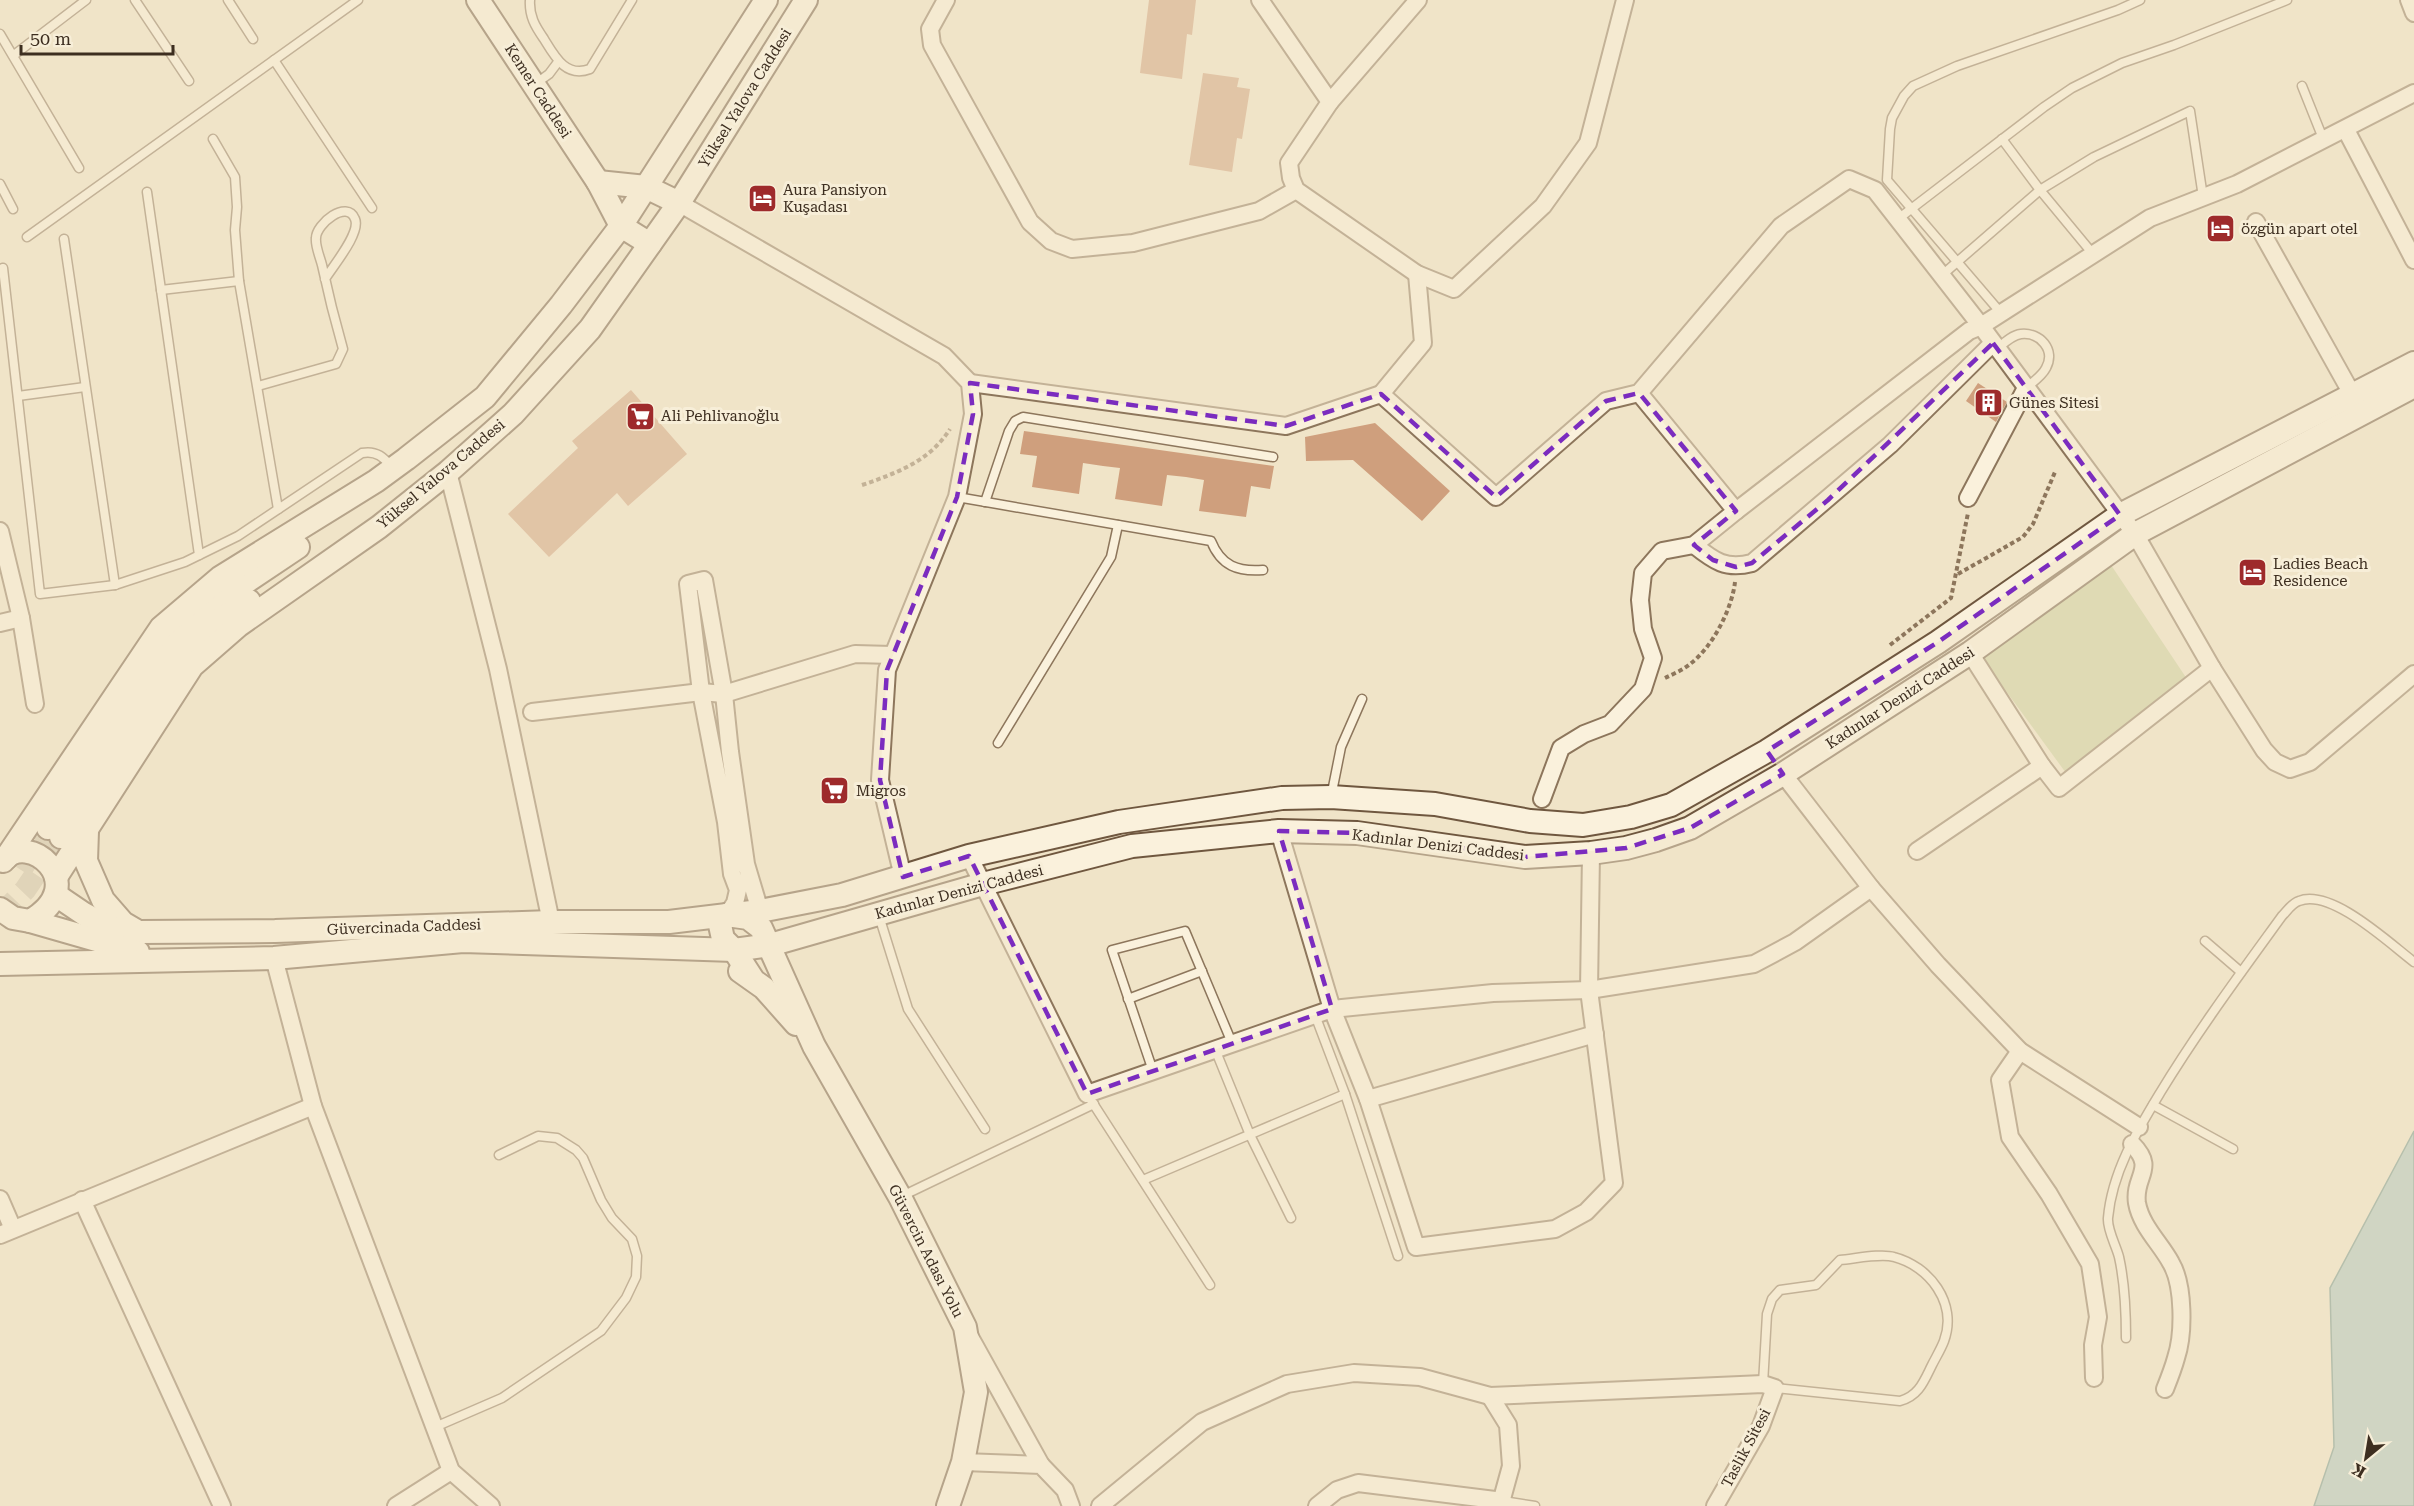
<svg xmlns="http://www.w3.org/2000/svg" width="2414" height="1506" font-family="'Roboto Serif',serif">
  <rect width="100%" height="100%" fill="#f0e4c8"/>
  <polygon fill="#c9cf9b" points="2111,565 2187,679 2066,773 1981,657"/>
  <polygon fill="#a9c4bc" stroke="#6f938a" stroke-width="1.5" points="2414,1131 2414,1506 2314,1506 2334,1447 2330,1288"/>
  <g fill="#cf9f7d">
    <polygon points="1149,0 1196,0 1192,35 1187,34 1182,79 1140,73"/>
    <polygon points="1203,73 1239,78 1237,87 1250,89 1242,139 1237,138 1232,172 1189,165"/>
    <polygon points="1978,383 2007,402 1996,422 1966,401"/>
    <polygon points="631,390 687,454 628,506 617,493 549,557 508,514 578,448 572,441"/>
    <polygon points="1375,423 1450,491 1422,521 1353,460 1306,461 1305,437"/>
    <polygon points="1024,431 1274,466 1270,489 1251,486 1246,517 1199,511 1204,480 1186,477 1167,475 1162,506 1115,499 1120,468 1103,466 1083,463 1079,494 1032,487 1037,456 1020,454"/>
  </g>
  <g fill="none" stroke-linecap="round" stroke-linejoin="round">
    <g stroke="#ccc0a6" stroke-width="22" stroke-dasharray="22 11" stroke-linecap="butt">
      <polyline points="21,870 48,828"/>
      <polyline points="0,916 25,890 61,837"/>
    </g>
    <defs>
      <g id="lane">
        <polyline points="135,0 189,81"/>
        <polyline points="228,0 253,39"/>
        <path d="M 530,0 C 529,16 535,26 544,39 C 555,57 566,78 590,69 L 632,0"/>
        <polyline points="0,34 79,168"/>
        <polyline points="14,55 86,0"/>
        <polyline points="274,60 372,208"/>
        <polyline points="535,84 549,74 558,62"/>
        <polyline points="2302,86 2324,141"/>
        <polyline points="213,139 235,177 237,207 235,230 239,281 278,509"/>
        <polyline points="2002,139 2040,190 2093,254"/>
        <polyline points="0,184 13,209"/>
        <polyline points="147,192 199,555"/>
        <polyline points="1898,219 2044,107 2072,88 2122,63 2174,45 2287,0"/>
        <polyline points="27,237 358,0"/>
        <polyline points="64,239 115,585"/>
        <path d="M 3,268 L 40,594 L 115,585 L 185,562 L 238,536 L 362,453 C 377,450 384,458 393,468"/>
        <polyline points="1941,276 2040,190 2094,157 2190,111 2203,197"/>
        <polyline points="161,290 239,281"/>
        <polyline points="2001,313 1887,180 1890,129 1892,118 1904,96 1913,86 1957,66 2118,10 2140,0"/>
        <path d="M 1997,349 C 2004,343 2012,335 2021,334 C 2040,332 2056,350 2046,368 C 2042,376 2033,382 2026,388"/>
        <path d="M 258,386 L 336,364 L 343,349 C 335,321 328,293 322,265 C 320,257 315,246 316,238 C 316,224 347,199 355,219 C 361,233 333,266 325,279"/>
        <polyline points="18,396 85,387"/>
        <path d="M 957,497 L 1211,541 C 1221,566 1238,572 1263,570"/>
        <polyline points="985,502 1009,431 1015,421 1023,417 1273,457"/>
        <polyline points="998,743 1111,557 1118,525"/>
        <polyline points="1331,797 1341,747 1362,699"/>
        <polyline points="879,916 908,1009 985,1129"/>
        <polyline points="2205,941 2241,972"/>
        <polyline points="1128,999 1202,971"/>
        <polyline points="1315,1015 1345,1094 1398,1256"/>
        <polyline points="1215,1049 1250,1135 1291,1218"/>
        <polyline points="1153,1071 1112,950 1185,931 1232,1043"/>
        <polyline points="1087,1094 1210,1285"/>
        <polyline points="2153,1105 2233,1149"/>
        <polyline points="1143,1180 1345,1094"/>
        <polyline points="900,1197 1094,1104"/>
        <path d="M 2126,1338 C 2126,1310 2125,1284 2119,1257 C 2116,1245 2107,1230 2108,1218 C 2112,1172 2137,1131 2160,1093 C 2197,1032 2240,974 2282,916 C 2287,911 2292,903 2299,901 C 2331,888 2389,943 2414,962"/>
        <path d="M 1763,1384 L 1767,1314 L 1772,1299 L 1780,1290 L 1816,1285 L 1840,1260 C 1854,1259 1881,1253 1894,1257 C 1929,1266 1958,1303 1944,1341 C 1941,1349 1936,1357 1932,1365 C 1924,1381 1919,1396 1900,1401 L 1775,1388"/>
        <polyline points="435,1427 502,1398 601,1331 626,1298 636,1277 637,1256 632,1239 612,1218 601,1200 583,1158 576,1150 557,1138 538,1136 499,1155"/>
        <polyline points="1503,1501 1535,1506"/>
      </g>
      <g id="street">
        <polyline points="946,0 930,29 932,45 1030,222 1051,241 1072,249 1133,243 1259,211 1296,190"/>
        <polyline points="1260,0 1330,102 1289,163 1291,178 1296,190 1417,274 1454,289 1543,206 1588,143 1625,0"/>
        <polyline points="2409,0 2414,13"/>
        <polyline points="1330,102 1418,0"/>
        <polyline points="2346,130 2414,260"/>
        <polyline points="679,203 944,356 970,383 973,414 957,497 887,670 880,780 903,877"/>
        <polyline points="2256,222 2352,394"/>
        <polyline points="970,383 1286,426 1381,394 1496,497 1606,401 1639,393 1781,226 1849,179 1875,190 1981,326 2135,534 2212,668 2264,750 2275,762 2290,769 2310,762 2414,674"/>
        <polyline points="1381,394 1423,343 1417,274"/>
        <polyline points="448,472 498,669 551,922"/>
        <polyline points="1968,498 2026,388"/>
        <polyline points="1736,511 1969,331 1981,326 2150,218 2237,184 2414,93"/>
        <polyline points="0,531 21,618 35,704"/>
        <path d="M 1694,545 C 1714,561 1726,570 1752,563 L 1890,445 L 1993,343"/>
        <polyline points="0,623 21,618"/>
        <polyline points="532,712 701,692 724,694 855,654 892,655"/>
        <polyline points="2042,766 2059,788 2212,668"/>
        <polyline points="1783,774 1871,888 1938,965 2020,1051 2139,1127"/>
        <polyline points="1542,799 1561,748 1584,734 1610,724 1643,689 1653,658 1643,629 1640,600 1643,573 1662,551 1694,545 1736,511 1639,393"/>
        <polyline points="1279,831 1332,1009 1368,1099 1416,1247 1555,1229 1586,1212 1614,1183 1589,990 1591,853"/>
        <polyline points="1917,851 2042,766 1970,653"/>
        <polyline points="969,856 1087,1094 1332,1009 1493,993 1589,990 1754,964 1795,942 1871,888"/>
        <polyline points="727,915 735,903 738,890 732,874 726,822 701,692 688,584 704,580 724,694 730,752 746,864 760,911"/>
        <polyline points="274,958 313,1106 451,1471 491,1506"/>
        <polyline points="2020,1051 2000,1080 2010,1137 2049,1194 2090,1264 2098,1317 2093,1345 2094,1378"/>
        <polyline points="1368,1099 1595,1034"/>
        <path d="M 2132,1144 C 2157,1169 2133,1176 2137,1203 C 2141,1226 2161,1244 2171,1263 C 2184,1285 2184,1334 2176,1358 C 2173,1369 2169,1379 2165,1389"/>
        <polyline points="0,1199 13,1229"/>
        <polyline points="82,1200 222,1506"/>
        <polyline points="0,1235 313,1106"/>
        <polyline points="970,1337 1041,1465"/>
        <polyline points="1490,1396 1508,1425 1511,1466 1500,1506"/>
        <polyline points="963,1462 1041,1465 1065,1490 1071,1506"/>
        <polyline points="396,1506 451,1471"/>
        <polyline points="1100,1506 1202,1422 1287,1384 1354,1373 1420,1377 1490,1396 1763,1384 1775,1388 1761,1426 1715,1506"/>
        <polyline points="1317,1506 1337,1490 1358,1483 1503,1501"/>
      </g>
      <g id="secondary">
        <polyline points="478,0 598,182 621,226 650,244"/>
        <polyline points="598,182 646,187 679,203"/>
        <polyline points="48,828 158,664 181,633 210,606 298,547"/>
        <polyline points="87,831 86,861 103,900 123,923 135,930"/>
        <polyline points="61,837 188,647 213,624 249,601"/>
        <polyline points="6,858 161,628 221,577 376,481 406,459 485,397 561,305 621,226 766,0"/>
        <polyline points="56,877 192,666 239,625 379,527 448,472 513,414 590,329 679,203 806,0"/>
        <polyline points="56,895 84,914 108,927 139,932 275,931 551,922 669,922 760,911 842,895 969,856 1119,822 1282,798 1331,797 1435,804 1530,821 1583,825 1631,817 1671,805 1767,751 1938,642 2120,515 2414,363"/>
        <path d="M 0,909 L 13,918 L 30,921 C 94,883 26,829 3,861"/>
        <polyline points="30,921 138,952"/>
        <polyline points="0,964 274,958 463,941 734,950 770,945 983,884 1132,846 1279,831 1357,833 1525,857 1591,853 1626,848 1656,840 1690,828 1783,774 1970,653 2135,534 2414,386"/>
        <polyline points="740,971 764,988 796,1024"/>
        <polyline points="752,978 734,950 723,939 720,925 727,915 748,918 761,928 814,1046 900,1197 965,1327 976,1392 963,1462 948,1506"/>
      </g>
    </defs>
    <use href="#lane" stroke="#8d765c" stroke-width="11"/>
    <use href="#street" stroke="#8d765c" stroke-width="20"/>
    <use href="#secondary" stroke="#6f573f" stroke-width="26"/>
    <g stroke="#8d765c" stroke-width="4" stroke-dasharray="4.5 3" stroke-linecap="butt">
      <path d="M 862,485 C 897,473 930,461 950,429"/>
      <polyline points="1958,574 2023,537 2033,524 2055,472"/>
      <polyline points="1890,645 1951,598 1968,513"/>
      <path d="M 1665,678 C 1673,674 1683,670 1690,664 C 1712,648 1732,609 1735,582"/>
    </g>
    <use href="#lane" stroke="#faf1dc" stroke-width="8"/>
    <use href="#street" stroke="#faf1dc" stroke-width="16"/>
    <use href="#secondary" stroke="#faf1dc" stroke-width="22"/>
  </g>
  <path d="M0 0H2414V1506H0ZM 1993,343 L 2120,515 L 1938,642 L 1767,751 L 1783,774 L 1690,828 L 1626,848 L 1525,857 L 1357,833 L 1279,831 L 1332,1009 L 1087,1094 L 969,856 L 903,877 L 880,780 L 887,670 L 957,497 L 973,414 L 970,383 L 1286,426 L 1381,394 L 1496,497 L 1606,401 L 1639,393 L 1736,511 L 1694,545 L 1713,560 L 1736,567 L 1752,563 L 1828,500 Z" fill="#f0e4c8" fill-opacity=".55" fill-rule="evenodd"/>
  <path fill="none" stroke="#7b2cbf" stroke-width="4.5" stroke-dasharray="12 8" stroke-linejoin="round" d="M 1993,343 L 2120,515 L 1938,642 L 1767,751 L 1783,774 L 1690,828 L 1626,848 L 1525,857 L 1357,833 L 1279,831 L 1332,1009 L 1087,1094 L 969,856 L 903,877 L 880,780 L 887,670 L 957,497 L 973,414 L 970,383 L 1286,426 L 1381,394 L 1496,497 L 1606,401 L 1639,393 L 1736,511 L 1694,545 L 1713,560 L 1736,567 L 1752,563 L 1828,500 Z"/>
  <defs>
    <symbol id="hotel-square" viewBox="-11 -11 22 22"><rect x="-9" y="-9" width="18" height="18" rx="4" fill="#9e2a2b" stroke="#f7eed8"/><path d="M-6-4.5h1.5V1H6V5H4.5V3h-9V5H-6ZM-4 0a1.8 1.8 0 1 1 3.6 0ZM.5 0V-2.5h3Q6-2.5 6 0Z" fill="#fff"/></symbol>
    <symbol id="building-square" viewBox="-11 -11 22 22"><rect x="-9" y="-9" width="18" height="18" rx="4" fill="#9e2a2b" stroke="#f7eed8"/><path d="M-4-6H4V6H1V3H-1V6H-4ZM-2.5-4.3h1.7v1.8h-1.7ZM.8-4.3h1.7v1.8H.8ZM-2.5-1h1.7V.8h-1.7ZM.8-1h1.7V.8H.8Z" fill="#fff"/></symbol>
    <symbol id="supermarket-square" viewBox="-11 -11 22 22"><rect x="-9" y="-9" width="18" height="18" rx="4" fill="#9e2a2b" stroke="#f7eed8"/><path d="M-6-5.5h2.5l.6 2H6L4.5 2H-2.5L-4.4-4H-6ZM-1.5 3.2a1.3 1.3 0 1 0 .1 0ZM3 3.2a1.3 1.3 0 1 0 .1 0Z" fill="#fff"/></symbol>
  </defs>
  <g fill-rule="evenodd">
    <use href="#hotel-square" x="746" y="182" width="33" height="33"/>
    <use href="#hotel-square" x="2204" y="212" width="33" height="33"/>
    <use href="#building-square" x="1972" y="386" width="33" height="33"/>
    <use href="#supermarket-square" x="624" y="400" width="33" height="33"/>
    <use href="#hotel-square" x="2236" y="556" width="33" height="33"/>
    <use href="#supermarket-square" x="818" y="774" width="33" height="33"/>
  </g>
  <g text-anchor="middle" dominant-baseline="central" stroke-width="6" stroke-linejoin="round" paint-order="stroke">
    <g font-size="15" fill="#3d2e20" stroke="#f7eed8">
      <text transform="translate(538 91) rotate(57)">Kemer Caddesi</text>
      <text transform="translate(745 98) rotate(-58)">Yüksel Yalova Caddesi</text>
      <text transform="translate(441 474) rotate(-40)">Yüksel Yalova Caddesi</text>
      <text transform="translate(1900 698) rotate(-33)">Kadınlar Denizi Caddesi</text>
      <text transform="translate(1438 845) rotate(7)">Kadınlar Denizi Caddesi</text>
      <text transform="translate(959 892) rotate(-15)">Kadınlar Denizi Caddesi</text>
      <text transform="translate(404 927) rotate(-2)">Güvercinada Caddesi</text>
      <text transform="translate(926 1251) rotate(63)">Güvercin Adası Yolu</text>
      <text transform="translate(1746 1448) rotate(-62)">Taslik Sitesi</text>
    </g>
    <g font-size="15" fill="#3d2e20" stroke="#f7eed8" text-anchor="start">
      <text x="783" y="190">Aura Pansiyon<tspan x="783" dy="17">Kuşadası</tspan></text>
      <text x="2241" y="229">özgün apart otel</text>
      <text x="2009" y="403">Günes Sitesi</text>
      <text x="661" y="416">Ali Pehlivanoğlu</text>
      <text x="2273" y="564">Ladies Beach<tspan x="2273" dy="17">Residence</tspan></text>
      <text x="856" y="791">Migros</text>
    </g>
  </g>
  <g transform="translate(2366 1458) rotate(210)" stroke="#f7eed8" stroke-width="4.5" paint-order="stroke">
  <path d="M0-4.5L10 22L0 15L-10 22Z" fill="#3d2e20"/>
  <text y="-9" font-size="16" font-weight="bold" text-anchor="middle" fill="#3d2e20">K</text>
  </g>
  <path d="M21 45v9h152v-9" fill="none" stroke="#3d2e20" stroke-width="3"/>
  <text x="30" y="45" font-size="18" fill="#3d2e20" stroke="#f7eed8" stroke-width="4.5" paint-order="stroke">50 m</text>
</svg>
